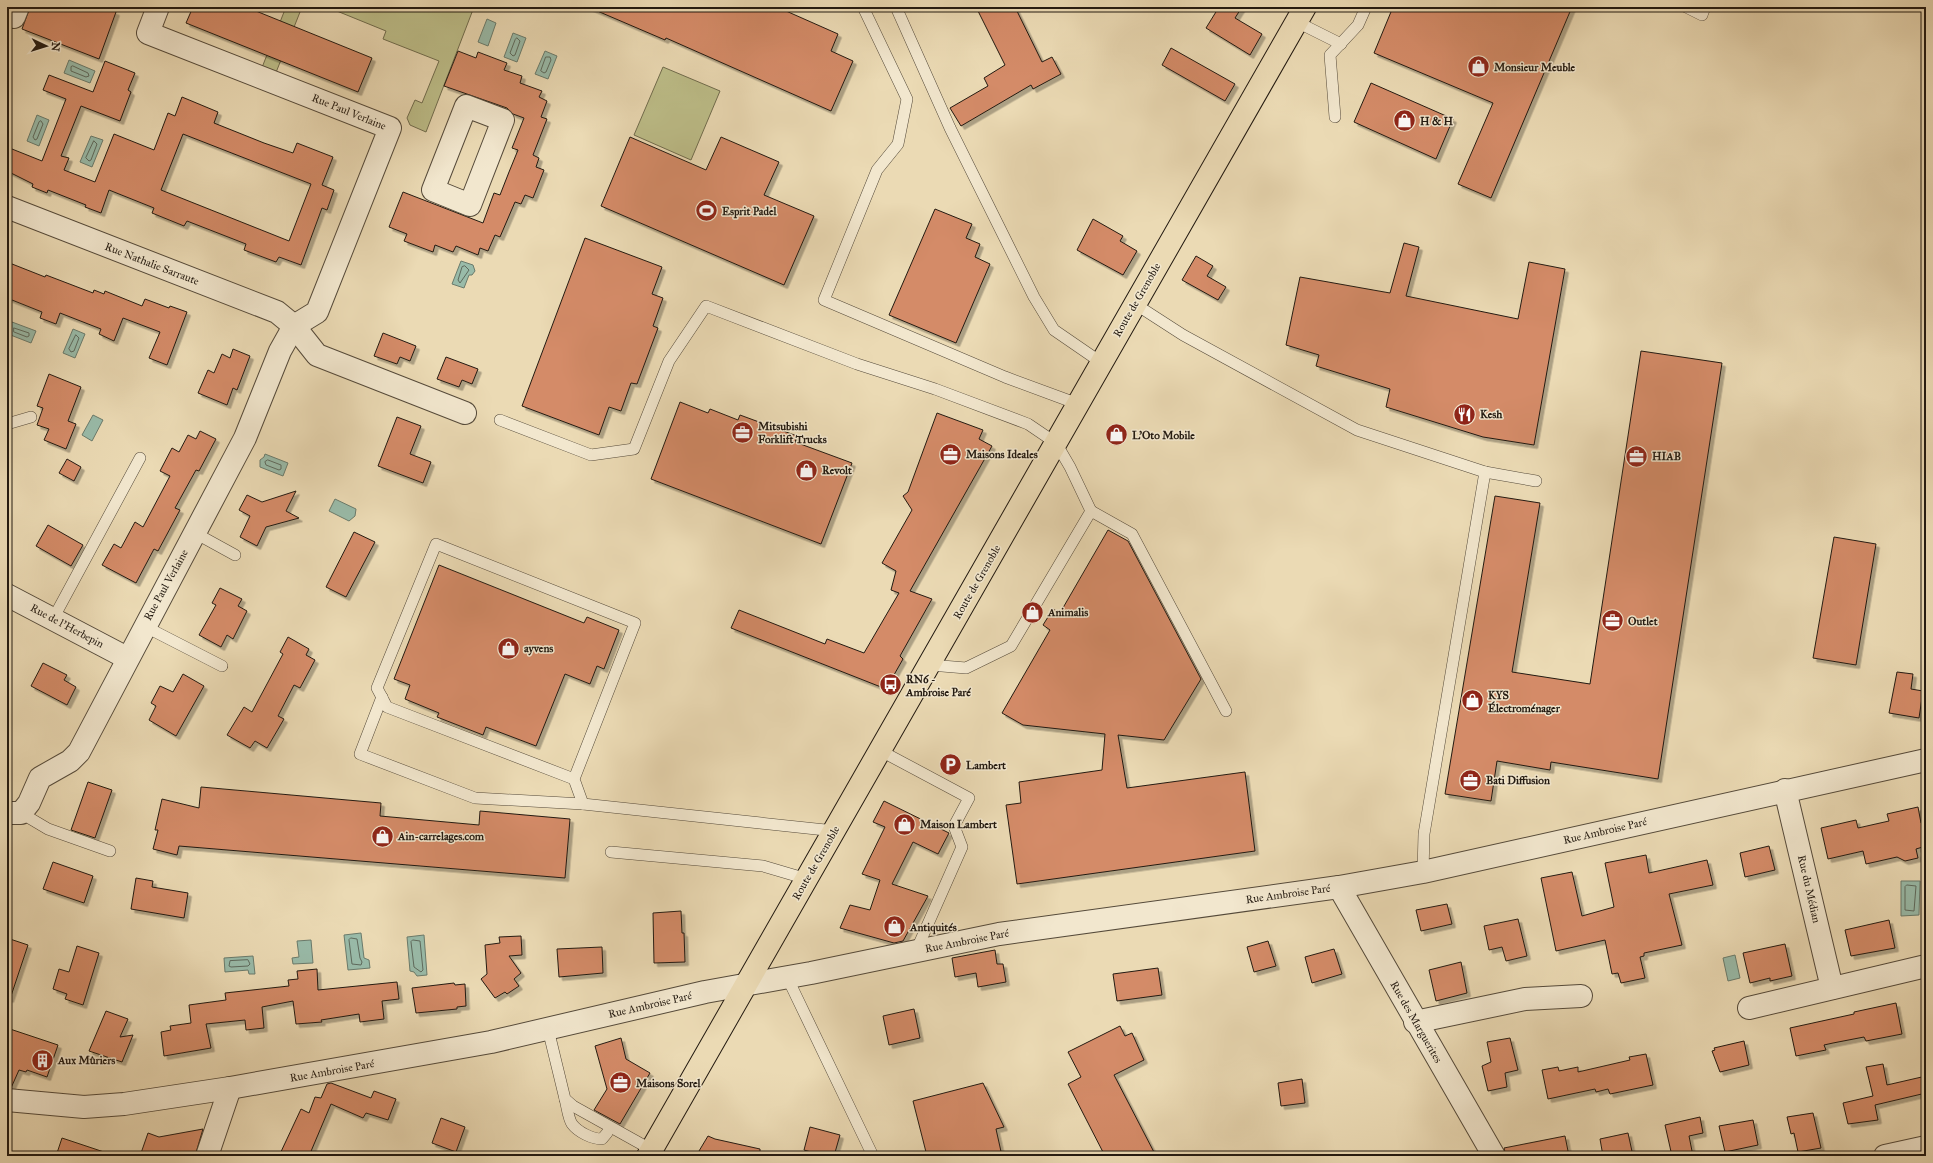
<svg xmlns="http://www.w3.org/2000/svg" width="1933" height="1163" font-family="'IM FELL Great Primer',serif">
  <defs>
    <filter id="shadow"><feDropShadow dx="3.5" dy="3.5" stdDeviation="0" flood-color="#0004"/></filter>
  </defs>
  <rect width="100%" height="100%" fill="#ebdab4"/>
  <filter id="stains"><feTurbulence type="fractalNoise" baseFrequency=".005" numOctaves="4"/><feColorMatrix values="0 0 0 0 .2 0 0 0 0 .09 0 0 0 0 .02 0 0 0 .5 -.17"/></filter>
  <radialGradient id="worn" r=".72"><stop offset=".6" stop-color="#630" stop-opacity="0"/><stop offset="1" stop-color="#630" stop-opacity=".3"/></radialGradient>
  <g fill="#bdbe89" stroke="#706c4d">
    <polygon points="286,7 302,7 275,75 261,70"/>
    <polygon points="327,7 474,7 426,132 410,125 407,118 415,100 422,103 439,61 383,39 386,31"/>
    <polygon points="663,67 720,91 691,160 634,135"/>
  </g>
  <g fill="#99bba9" stroke="#6a7b6c">
    <polygon points="487,19 496,23 488,46 478,42"/>
    <polygon points="513,33 526,38 517,62 504,57"/>
    <polygon points="545,51 557,56 548,79 535,74"/>
    <polygon points="69,60 95,71 90,83 64,73"/>
    <polygon points="37,115 49,120 39,146 27,141"/>
    <polygon points="91,136 103,140 92,167 80,162"/>
    <polygon points="461,261 473,265 475,271 472,275 469,275 464,288 452,284"/>
    <polygon points="12,322 36,331 31,343 8,334"/>
    <polygon points="73,329 85,334 75,358 63,353"/>
    <polygon points="93,415 103,420 92,441 82,435"/>
    <polygon points="265,454 288,463 283,476 260,467 260,460 264,457"/>
    <polygon points="335,499 356,509 355,516 349,521 329,511"/>
    <polygon points="1901,881 1920,881 1919,915 1901,916"/>
    <polygon points="361,933 364,958 369,960 370,968 348,970 344,935"/>
    <polygon points="424,935 427,975 417,976 414,972 410,971 407,937"/>
    <polygon points="311,940 313,963 293,964 292,958 299,957 297,941"/>
    <polygon points="1735,955 1740,978 1728,981 1723,958"/>
    <polygon points="253,956 255,974 249,974 248,970 225,972 224,958"/>
  </g>
  <g fill="none" stroke-linecap="round" stroke-linejoin="round">
    <g stroke="#5e6a5d" stroke-width="1">
      <polygon points="517,38 520,41 515,55 513,56 510,53 515,40"/>
      <polygon points="546,57 550,57 551,60 546,72 544,73 541,71"/>
      <polygon points="73,66 88,73 89,76 86,77 71,71 71,67"/>
      <polygon points="41,121 43,124 37,139 35,140 33,137 39,122"/>
      <polygon points="94,141 97,144 91,160 89,161 86,158"/>
      <polygon points="465,266 469,270 460,283 458,280 462,267"/>
      <polygon points="14,328 29,333 29,336 27,337 14,332"/>
      <polygon points="76,335 79,338 74,351 71,352 69,349"/>
      <polygon points="268,460 281,465 281,469 279,470 266,465 265,462"/>
      <polygon points="1907,885 1916,886 1914,911 1905,910 1905,887"/>
      <polygon points="351,938 357,939 360,958 362,962 361,965 352,964 349,940"/>
      <polygon points="413,940 420,941 423,970 421,972 414,967 411,942"/>
      <polygon points="248,960 250,964 248,966 231,967 229,966 230,961"/>
    </g>
  </g>
  <g fill="#d48b67" stroke="#231a11" fill-rule="evenodd" filter="url(#shadow)">
    <polygon points="30,7 103,7 116,12 99,59 22,29"/>
    <polygon points="193,7 246,7 372,58 358,92 186,23"/>
    <polygon points="588,7 777,7 838,34 831,51 853,61 831,111 666,38 665,40"/>
    <polygon points="976,7 1015,7 1042,62 1052,57 1061,74 1033,89 1031,85 961,126 950,108 988,86 984,78 1005,65"/>
    <polygon points="1219,7 1242,7 1235,18 1262,34 1250,55 1206,28"/>
    <polygon points="1393,7 1572,7 1491,198 1458,184 1493,103 1374,53"/>
    <polygon points="1171,48 1235,84 1225,101 1162,65"/>
    <polygon points="458,51 476,58 478,52 507,63 504,70 522,76 520,83 542,91 539,97 547,101 541,117 547,119 533,155 539,158 536,167 544,170 533,198 525,195 521,204 515,202 500,237 495,235 488,251 480,248 478,255 456,246 453,252 435,245 433,252 404,241 407,234 389,227 403,192 483,223 494,193 500,195 509,172 518,150 512,148 524,118 513,114 507,108 444,86"/>
    <path d="M 105,61 L 135,73 L 128,90 L 131,92 L 120,121 L 81,106 L 61,156 L 69,158 L 64,170 L 95,182 L 114,134 L 154,150 L 168,113 L 175,116 L 182,97 L 218,112 L 214,123 L 264,143 L 293,153 L 297,143 L 333,157 L 322,185 L 334,190 L 327,210 L 322,208 L 301,265 L 279,257 L 276,262 L 244,250 L 246,244 L 187,221 L 184,226 L 152,213 L 154,208 L 109,190 L 101,213 L 85,207 L 86,205 L 48,190 L 47,193 L 32,187 L 33,184 L 7,171 L 7,147 L 42,161 L 66,99 L 43,90 L 49,75 L 93,92 ZM 183,134 L 311,184 L 289,241 L 161,190 Z"/>
    <polygon points="1371,83 1453,119 1436,159 1354,122"/>
    <polygon points="630,137 706,170 721,137 779,162 764,195 814,216 784,285 601,206"/>
    <polygon points="935,209 972,224 966,238 980,244 975,257 990,264 956,343 889,315"/>
    <polygon points="1093,219 1123,236 1120,241 1137,251 1123,275 1077,250"/>
    <polygon points="585,238 662,267 652,294 663,298 653,326 658,328 637,384 631,383 621,411 609,407 599,435 522,406"/>
    <polygon points="1404,243 1419,247 1406,296 1518,319 1529,262 1565,269 1534,445 1483,437 1386,407 1390,389 1316,366 1319,355 1286,345 1300,277 1390,293"/>
    <polygon points="1196,256 1213,266 1207,276 1226,287 1218,300 1182,280"/>
    <polygon points="7,262 45,277 46,275 93,293 94,290 104,294 105,291 142,306 145,299 169,308 170,306 187,312 167,365 149,358 160,332 123,318 114,341 99,334 101,329 60,313 56,324 40,318 42,312 7,298"/>
    <polygon points="383,333 416,346 410,361 400,357 397,364 374,356"/>
    <polygon points="233,349 250,356 237,390 233,388 227,405 198,393 208,370 214,373 222,354 230,358"/>
    <polygon points="1641,351 1722,363 1658,779 1551,762 1550,770 1497,761 1491,801 1445,794 1495,496 1540,503 1512,672 1590,684"/>
    <polygon points="446,357 478,369 472,384 462,380 459,387 437,379"/>
    <polygon points="49,374 81,387 68,421 76,424 66,449 44,440 49,429 37,425 43,408 37,406"/>
    <polygon points="680,402 708,413 710,409 738,420 740,415 797,436 795,442 852,463 821,544 651,479"/>
    <polygon points="937,413 983,430 979,439 992,446 910,591 932,599 900,656 903,659 886,689 731,628 739,610 825,644 827,639 864,653 899,593 891,590 896,571 882,563 912,510 903,496 908,492"/>
    <polygon points="397,417 421,426 410,454 431,462 423,483 378,466"/>
    <polygon points="200,431 216,439 199,471 196,470 175,508 180,510 158,551 154,549 136,583 102,565 114,544 121,548 135,522 143,527 170,476 160,471 172,448 179,452 188,435 196,439"/>
    <polygon points="67,459 81,467 74,481 59,473"/>
    <polygon points="296,491 286,511 299,518 266,527 257,546 240,537 250,516 239,510 247,495 262,502"/>
    <polygon points="48,525 83,545 71,566 36,546"/>
    <polygon points="1108,530 1128,541 1201,679 1164,740 1118,735 1127,788 1245,772 1255,851 1017,884 1006,805 1021,803 1019,782 1102,770 1105,734 1023,725 1002,713 1050,630 1043,625 1053,609 1060,613"/>
    <polygon points="354,532 375,542 346,597 326,587"/>
    <polygon points="1834,537 1876,544 1856,665 1813,658"/>
    <polygon points="439,565 584,623 587,617 619,630 604,669 597,666 590,684 565,674 536,746 486,727 483,735 437,717 439,713 405,699 410,685 394,679"/>
    <polygon points="220,588 242,599 238,606 247,611 233,639 227,635 221,647 199,635 216,605 212,603"/>
    <polygon points="288,637 309,649 306,655 315,660 300,688 294,685 278,716 284,719 267,748 255,741 250,748 227,735 244,707 252,712 283,654 280,652"/>
    <polygon points="43,663 67,675 64,680 76,687 67,705 31,686"/>
    <polygon points="1897,672 1913,674 1911,689 1923,691 1919,718 1889,713"/>
    <polygon points="183,674 204,686 176,736 149,720 156,706 151,703 160,686 173,692"/>
    <polygon points="88,782 112,790 95,838 71,830"/>
    <polygon points="201,787 381,803 380,816 479,825 480,811 570,819 565,878 179,846 177,855 153,849 158,830 155,830 162,799 199,808"/>
    <polygon points="884,801 949,833 938,854 913,842 892,884 928,896 903,941 894,943 840,928 850,905 870,910 880,880 862,874 885,827 873,822"/>
    <polygon points="1918,807 1921,823 1926,822 1926,846 1916,849 1918,858 1905,861 1897,857 1866,864 1863,851 1828,859 1821,828 1856,820 1858,828 1889,821 1887,814"/>
    <polygon points="1769,846 1775,870 1745,877 1740,853"/>
    <polygon points="1646,855 1649,873 1707,860 1713,885 1669,894 1682,945 1644,953 1644,956 1640,957 1645,978 1621,983 1618,973 1612,974 1605,940 1556,951 1541,878 1572,872 1582,916 1614,907 1605,863"/>
    <polygon points="53,862 93,876 84,903 43,889"/>
    <polygon points="136,878 153,881 152,887 188,893 184,918 131,909"/>
    <polygon points="1447,904 1452,924 1421,931 1416,910"/>
    <polygon points="681,911 682,933 684,933 685,962 654,963 653,913"/>
    <polygon points="1518,919 1527,956 1506,961 1502,947 1489,950 1484,926"/>
    <polygon points="1889,920 1895,948 1851,956 1845,930"/>
    <polygon points="521,936 522,955 509,956 521,973 514,979 519,986 507,994 505,992 495,998 481,979 487,974 485,945 500,943 499,937"/>
    <polygon points="7,938 28,945 10,999 7,998"/>
    <polygon points="1268,941 1276,966 1254,972 1247,947"/>
    <polygon points="1785,944 1792,976 1770,981 1770,978 1750,983 1743,953"/>
    <polygon points="77,946 99,953 83,1005 65,999 67,994 53,989 59,969 69,972"/>
    <polygon points="602,947 603,973 559,977 557,949"/>
    <polygon points="1334,949 1342,974 1312,983 1305,957"/>
    <polygon points="995,950 997,964 1003,964 1006,982 978,987 976,973 955,977 952,958"/>
    <polygon points="1461,962 1467,993 1436,1001 1429,970"/>
    <polygon points="1158,968 1162,995 1117,1001 1113,974"/>
    <polygon points="317,969 318,990 397,982 399,999 382,1001 384,1019 360,1022 359,1014 321,1020 322,1022 296,1024 293,1001 262,1007 264,1028 246,1030 245,1020 206,1024 211,1048 164,1056 161,1032 171,1030 170,1026 191,1023 189,1005 226,1000 225,993 289,986 288,980 298,979 297,971"/>
    <polygon points="454,983 455,985 465,984 466,1006 457,1007 457,1009 416,1013 412,988"/>
    <polygon points="1896,1003 1902,1034 1866,1041 1864,1037 1833,1043 1824,1045 1826,1050 1796,1056 1790,1028 1854,1014 1854,1012"/>
    <polygon points="914,1009 920,1038 889,1045 883,1016"/>
    <polygon points="106,1011 128,1019 120,1037 133,1035 122,1062 89,1051"/>
    <polygon points="1120,1026 1125,1036 1132,1033 1144,1060 1114,1075 1156,1156 1105,1156 1068,1084 1081,1077 1068,1052"/>
    <polygon points="7,1028 58,1045 47,1077 27,1070 26,1072 19,1070 11,1088 7,1088"/>
    <polygon points="621,1038 626,1059 650,1073 620,1124 594,1110 607,1089 595,1046"/>
    <polygon points="1510,1038 1518,1070 1505,1073 1507,1087 1488,1091 1482,1066 1491,1062 1487,1042"/>
    <polygon points="1744,1041 1749,1065 1720,1072 1712,1051 1715,1050 1714,1048"/>
    <polygon points="1646,1054 1653,1085 1610,1094 1608,1089 1596,1092 1595,1089 1548,1099 1542,1070 1558,1067 1559,1071 1578,1067 1578,1072 1630,1060 1629,1057"/>
    <polygon points="1883,1064 1887,1085 1926,1076 1926,1093 1875,1105 1878,1120 1848,1124 1843,1103 1873,1096 1866,1067"/>
    <polygon points="1302,1079 1305,1103 1281,1106 1278,1083"/>
    <polygon points="331,1083 371,1098 374,1091 396,1099 388,1120 366,1113 363,1118 331,1104 309,1156 279,1156 301,1109 309,1113 315,1097 321,1098 327,1084"/>
    <polygon points="983,1083 1004,1127 996,1129 1002,1156 927,1156 913,1101"/>
    <polygon points="1813,1113 1821,1148 1798,1152 1794,1133 1791,1134 1787,1117"/>
    <polygon points="1700,1117 1703,1133 1689,1136 1693,1156 1672,1156 1665,1125"/>
    <polygon points="441,1118 465,1127 456,1152 432,1143"/>
    <polygon points="1753,1120 1758,1145 1725,1152 1719,1126"/>
    <polygon points="810,1127 840,1135 834,1156 825,1156 804,1150"/>
    <polygon points="203,1129 195,1156 140,1156 148,1133 159,1137"/>
    <polygon points="1628,1133 1633,1156 1603,1156 1600,1139"/>
    <polygon points="708,1136 715,1139 760,1149 760,1156 696,1156"/>
    <polygon points="1565,1136 1569,1156 1506,1156 1504,1148"/>
    <polygon points="62,1138 107,1153 106,1156 56,1156"/>
  </g>
  <g fill="none" stroke-linecap="round" stroke-linejoin="round">
    <defs>
      <g id="service">
        <polyline points="863,7 907,99 898,144 877,170 824,300 1005,377 1078,404"/>
        <polyline points="896,7 950,128 1034,297 1054,330 1102,363"/>
        <polyline points="1686,7 1702,15 1705,7"/>
        <polyline points="1297,22 1341,44"/>
        <polyline points="1335,117 1330,55 1358,25 1366,7"/>
        <polyline points="1135,304 1183,335 1357,430 1485,472 1536,481"/>
        <polyline points="500,420 591,455 634,449 669,361 706,306 857,364 935,389 1028,424 1056,443 1070,467 1091,511 1011,646 966,668 930,665"/>
        <polyline points="7,424 31,417"/>
        <polyline points="1091,511 1132,534 1226,711"/>
        <polyline points="195,533 235,555"/>
        <polyline points="53,619 140,458"/>
        <polyline points="144,626 222,666"/>
        <polyline points="382,697 360,754 475,798 583,804"/>
        <polyline points="881,751 969,798 954,826 962,847 916,951"/>
        <polyline points="574,779 387,707 377,688 436,544 635,623 574,779 583,804 835,831"/>
        <polyline points="21,813 48,829 110,851"/>
        <polyline points="611,852 763,866 807,879"/>
        <polyline points="1423,872 1424,834 1485,472"/>
        <polyline points="787,977 873,1156"/>
        <polyline points="548,1029 565,1099 573,1106 652,1150"/>
        <path d="M 565,1099 C 567,1106 568,1118 572,1124 C 578,1132 592,1139 602,1139 L 607,1133"/>
      </g>
      <g id="minor">
        <polyline points="14,17 18,7"/>
        <polygon points="466,106 503,120 470,205 433,190"/>
        <polyline points="7,207 277,312 294,326 317,355 465,413"/>
        <polyline points="7,595 127,658"/>
        <polyline points="1785,790 1832,988"/>
        <polyline points="7,813 21,813 29,803 40,778 70,761 79,752 245,438 280,351 294,326 317,312 390,128 148,33 158,7"/>
        <polyline points="1339,887 1494,1156"/>
        <polyline points="1749,1008 1926,966"/>
        <polyline points="1415,1022 1525,999 1581,996"/>
        <polyline points="7,1100 84,1107 124,1104 230,1088 491,1042 705,992 811,973 999,934 1339,887 1423,872 1926,760"/>
        <polyline points="207,1156 230,1088"/>
        <polyline points="1885,1156 1926,1147"/>
      </g>
      <polyline id="primary" points="648,1156 1305,7"/>
    </defs>
    <use href="#service" stroke="#554a3a" stroke-width="12"/>
    <use href="#minor" stroke="#554a3a" stroke-width="24"/>
    <use href="#primary" stroke="#231a11" stroke-width="24"/>
    <use href="#service" stroke="#f2e7ce" stroke-width="11"/>
    <use href="#minor" stroke="#f2e7ce" stroke-width="22"/>
    <use href="#primary" stroke="#ebdab4" stroke-width="22"/>
  </g>
  <defs>
    <symbol id="shop-disc" viewBox="-11 -11 22 22"><circle r="9.5" fill="#8f2418" stroke="#f2e7ce"/><path d="M-5-2.5h2.3a2.7 3.5 0 0 1 5.4 0H5L5.5 6h-11ZM-1.5-2.5h3a1.5 2.3 0 0 0-3 0Z" fill="#fff"/></symbol>
    <symbol id="stadium-disc" viewBox="-11 -11 22 22"><circle r="9.5" fill="#8f2418" stroke="#f2e7ce"/><path d="M0-5a6.5 5 0 1 0 0 10a6.5 5 0 1 0 0-10ZM-3.5-1.8h7v3.6h-7Z" fill="#fff"/></symbol>
    <symbol id="restaurant-disc" viewBox="-11 -11 22 22"><circle r="9.5" fill="#8f2418" stroke="#f2e7ce"/><path d="M-5-6h1v4h1v-4h1v4h1v-4h1v5L-1.5 .5V6h-2V.5L-5-1ZM5-6V6H3V1.5H1.5Q1.5-4 5-6Z" fill="#fff"/></symbol>
    <symbol id="office-disc" viewBox="-11 -11 22 22"><circle r="9.5" fill="#8f2418" stroke="#f2e7ce"/><path d="M-6-3h4V-5.5h4V-3h4V5H-6ZM-1-4.5V-3h2v-1.5ZM-6 0V1H6V0Z" fill="#fff"/></symbol>
    <symbol id="bus-disc" viewBox="-11 -11 22 22"><circle r="9.5" fill="#8f2418" stroke="#f2e7ce"/><path d="M-5-6H5V4H4V6H2V4H-2V6H-4V4H-5ZM-3.5-4V0h7V-4ZM-3.5 1.2v1.5H-2V1.2ZM2 1.2v1.5H3.5V1.2Z" fill="#fff"/></symbol>
    <symbol id="parking-disc" viewBox="-11 -11 22 22"><circle r="9.5" fill="#8f2418" stroke="#f2e7ce"/><path d="M-3.5-5.5H1a3.5 3.5 0 0 1 0 7H-1V5.5H-3.5ZM-1-3.4V-.6H.8a1.4 1.4 0 0 0 0-2.8Z" fill="#fff"/></symbol>
    <symbol id="building-disc" viewBox="-11 -11 22 22"><circle r="9.5" fill="#8f2418" stroke="#f2e7ce"/><path d="M-4-6H4V6H1V3H-1V6H-4ZM-2.5-4.3h1.7v1.8h-1.7ZM.8-4.3h1.7v1.8H.8ZM-2.5-1h1.7V.8h-1.7ZM.8-1h1.7V.8H.8Z" fill="#fff"/></symbol>
  </defs>
  <g fill-rule="evenodd">
    <use href="#shop-disc" x="1466" y="54" width="25" height="25"/>
    <use href="#shop-disc" x="1392" y="108" width="25" height="25"/>
    <use href="#stadium-disc" x="694" y="198" width="25" height="25"/>
    <use href="#restaurant-disc" x="1452" y="402" width="25" height="25"/>
    <use href="#office-disc" x="730" y="420" width="25" height="25"/>
    <use href="#shop-disc" x="1104" y="422" width="25" height="25"/>
    <use href="#office-disc" x="938" y="442" width="25" height="25"/>
    <use href="#office-disc" x="1624" y="444" width="25" height="25"/>
    <use href="#shop-disc" x="794" y="458" width="25" height="25"/>
    <use href="#shop-disc" x="1020" y="600" width="25" height="25"/>
    <use href="#office-disc" x="1600" y="608" width="25" height="25"/>
    <use href="#shop-disc" x="496" y="636" width="25" height="25"/>
    <use href="#bus-disc" x="878" y="672" width="25" height="25"/>
    <use href="#shop-disc" x="1460" y="688" width="25" height="25"/>
    <use href="#parking-disc" x="938" y="752" width="25" height="25"/>
    <use href="#office-disc" x="1458" y="768" width="25" height="25"/>
    <use href="#shop-disc" x="892" y="812" width="25" height="25"/>
    <use href="#shop-disc" x="370" y="824" width="25" height="25"/>
    <use href="#shop-disc" x="882" y="914" width="25" height="25"/>
    <use href="#building-disc" x="30" y="1048" width="25" height="25"/>
    <use href="#office-disc" x="608" y="1070" width="25" height="25"/>
  </g>
  <g text-anchor="middle" dominant-baseline="central" stroke-width="3" stroke-linejoin="round" paint-order="stroke">
    <g font-size="11" font-weight="bold" fill="#231a11" stroke="#f2e7ce" text-anchor="start">
      <text x="1494" y="67">Monsieur Meuble</text>
      <text x="1420" y="121">H &amp; H</text>
      <text x="722" y="211">Esprit Padel</text>
      <text x="1480" y="414">Kesh</text>
      <text x="758" y="426">Mitsubishi<tspan x="758" dy="13">Forklift Trucks</tspan></text>
      <text x="1132" y="435">L'Oto Mobile</text>
      <text x="966" y="454">Maisons Ideales</text>
      <text x="1652" y="456">HIAB</text>
      <text x="822" y="470">Revolt</text>
      <text x="1048" y="612">Animalis</text>
      <text x="1628" y="621">Outlet</text>
      <text x="524" y="648">ayvens</text>
      <text x="906" y="679">RN6 -<tspan x="906" dy="13">Ambroise Paré</tspan></text>
      <text x="1488" y="695">KYS<tspan x="1488" dy="13">Électroménager</tspan></text>
      <text x="966" y="765">Lambert</text>
      <text x="1486" y="780">Bati Diffusion</text>
      <text x="920" y="824">Maison Lambert</text>
      <text x="398" y="836">Ain-carrelages.com</text>
      <text x="910" y="927">Antiquités</text>
      <text x="58" y="1060">Aux Mûriers</text>
      <text x="636" y="1083">Maisons Sorel</text>
    </g>
    <g font-size="11" fill="#231a11" stroke="#f2e7ce">
      <text transform="translate(349 112) rotate(22)">Rue Paul Verlaine</text>
      <text transform="translate(152 264) rotate(21)">Rue Nathalie Sarraute</text>
      <text transform="translate(1137 300) rotate(-60)">Route de Grenoble</text>
      <text transform="translate(977 582) rotate(-60)">Route de Grenoble</text>
      <text transform="translate(166 585) rotate(-61)">Rue Paul Verlaine</text>
      <text transform="translate(67 626) rotate(28)">Rue de l'Herbepin</text>
      <text transform="translate(1605 831) rotate(-13)">Rue Ambroise Paré</text>
      <text transform="translate(816 863) rotate(-60)">Route de Grenoble</text>
      <text transform="translate(1809 889) rotate(77)">Rue du Médian</text>
      <text transform="translate(1288 894) rotate(-8)">Rue Ambroise Paré</text>
      <text transform="translate(967 941) rotate(-11)">Rue Ambroise Paré</text>
      <text transform="translate(650 1005) rotate(-13)">Rue Ambroise Paré</text>
      <text transform="translate(1416 1022) rotate(60)">Rue des Marguerites</text>
      <text transform="translate(332 1071) rotate(-10)">Rue Ambroise Paré</text>
    </g>
  </g>
  <rect width="1933" height="1163" fill="none" stroke="#ebdab4" stroke-width="24"/>
  <rect x="8" y="8" width="1917" height="1147" fill="none" stroke="#231a11" stroke-width="2"/>
  <rect x="12" y="12" width="1909" height="1139" fill="none" stroke="#231a11"/>
  <g transform="translate(46 46) rotate(94)" stroke="#f2e7ce" stroke-width="3" paint-order="stroke">
  <path d="M0-3L7 15L0 10L-7 15Z" fill="#231a11"/>
  <text y="-6" font-size="11" font-weight="bold" text-anchor="middle" fill="#231a11">N</text>
  </g>
  <rect width="100%" height="100%" filter="url(#stains)"/>
  <rect width="100%" height="100%" fill="url(#worn)"/>
</svg>
